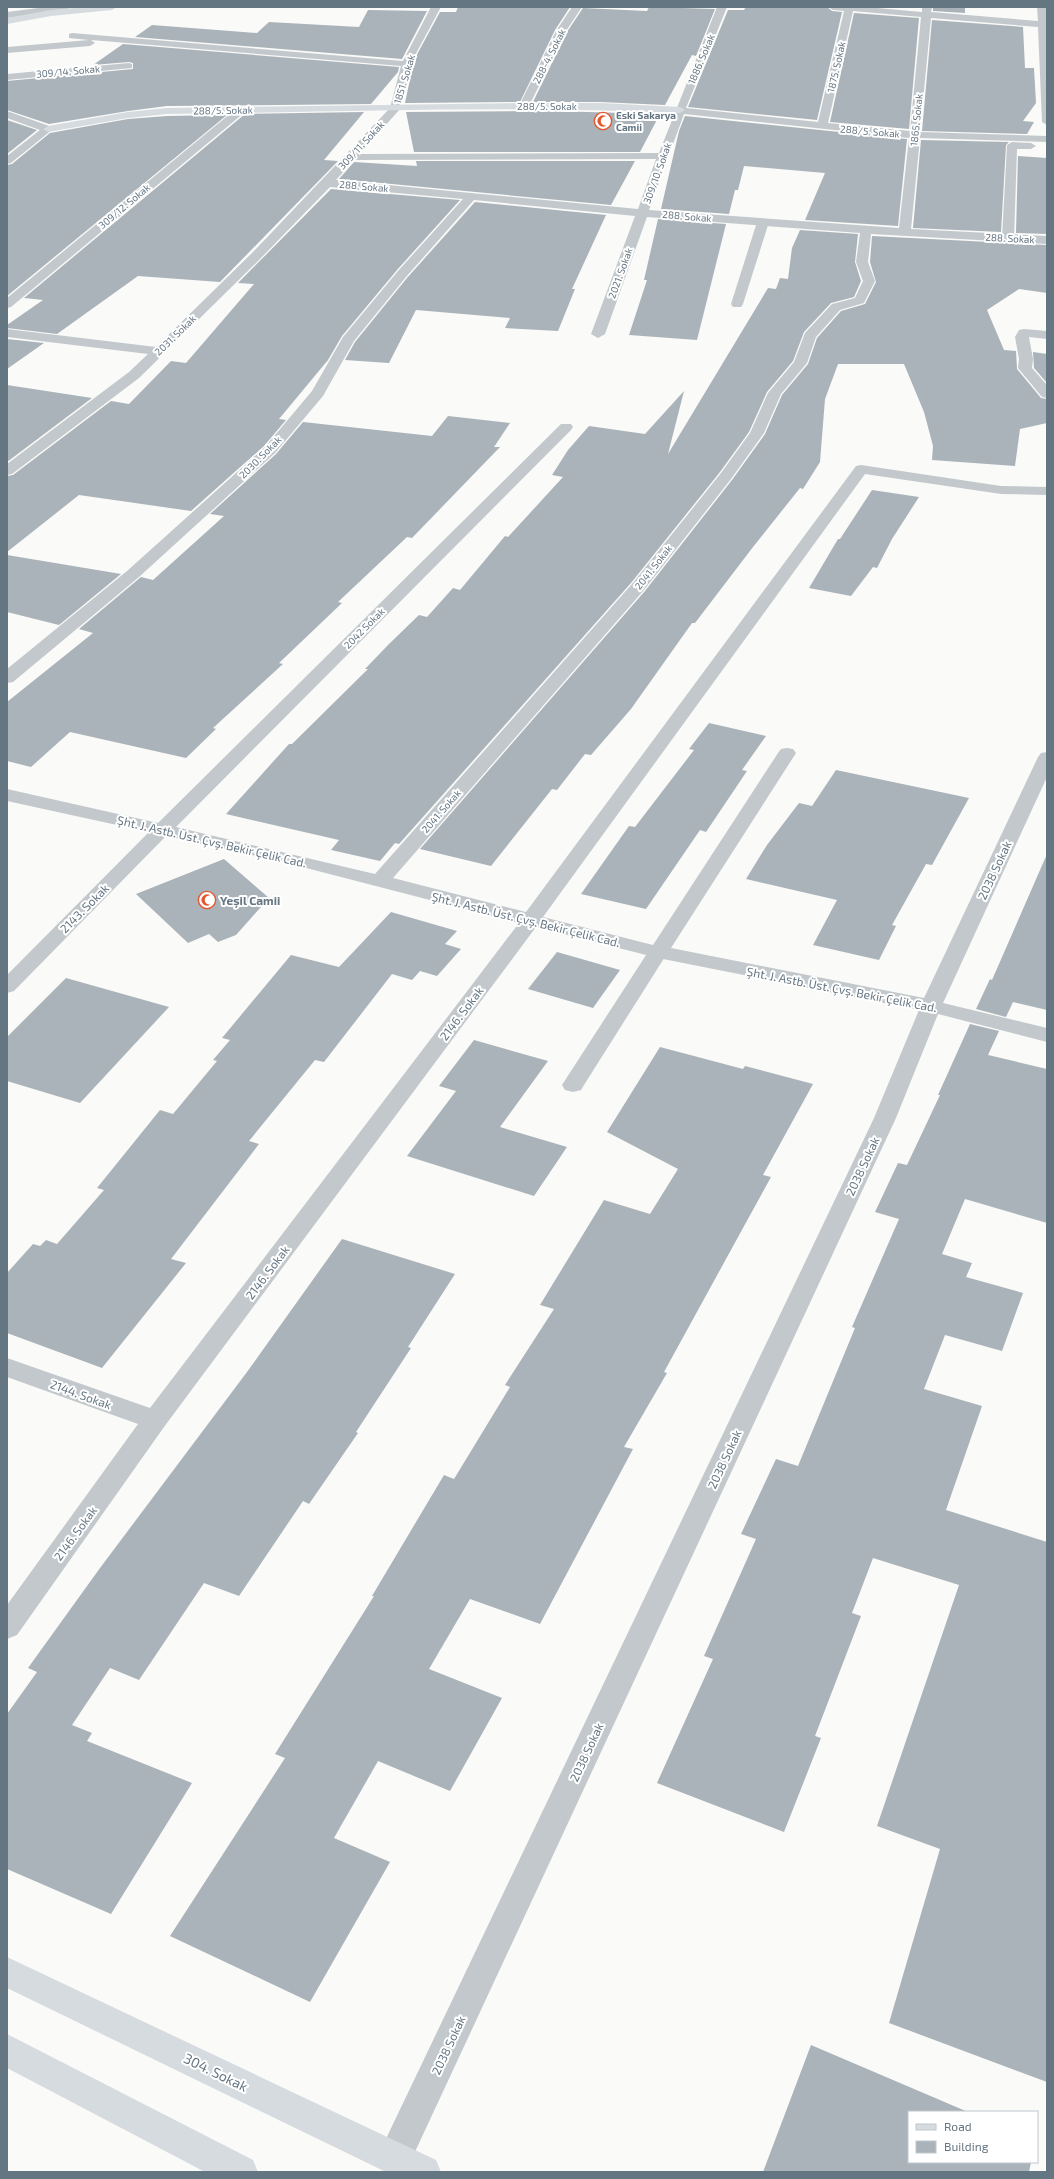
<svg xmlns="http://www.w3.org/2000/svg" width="1054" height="2179" font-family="'Exo 2',sans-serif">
  <rect width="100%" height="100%" fill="#fafaf8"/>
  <g fill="#aab3b9">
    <polygon points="458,7 570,7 555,30 520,102 405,103 414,60 440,12 456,12"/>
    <polygon points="649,7 715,9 696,56 692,55 665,105 600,102 533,102 567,32 583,8 647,11"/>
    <polygon points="746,7 827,7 832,11 842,12 817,120 688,107 728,10 744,10"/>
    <polygon points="933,7 965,7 965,13 933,11"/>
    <polygon points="368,10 427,11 402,59 135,37 152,25 257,33 269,22 359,27"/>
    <polygon points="854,13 919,18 909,129 830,122"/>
    <polygon points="932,20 1023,27 1025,68 1034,68 1036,103 1023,121 1034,122 1027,134 922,131"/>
    <polygon points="123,44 399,67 398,72 371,104 167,106 128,111 49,124 7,110 7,81 133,69 133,63 129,62 93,65"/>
    <polygon points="552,111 660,114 640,152 414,152 406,112"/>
    <polygon points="364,112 324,160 338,161 220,282 138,276 57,334 7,328 7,325 43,300 24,298 245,114"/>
    <polygon points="227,115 7,296 7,165 12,164 50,133 128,119 167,116"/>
    <polygon points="685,116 907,139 898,226 805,220 825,173 744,166 738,190 735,190 729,214 661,209 679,131"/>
    <polygon points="7,120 37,130 7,154"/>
    <polygon points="921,140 1009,142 1006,145 1001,232 913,228"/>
    <polygon points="1018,156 1047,158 1047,234 1016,233"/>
    <polygon points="416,161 635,161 611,205 339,179 354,162 417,166"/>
    <polygon points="331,189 460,200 397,270 342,336 328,360 279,419 286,420 264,446 191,511 79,495 7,552 7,476 13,475 111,401 129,404 171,361 186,363 254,284 238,283"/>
    <polygon points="475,202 606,215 572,289 575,289 558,331 505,328 510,318 416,310 389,363 345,360 355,342 407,278"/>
    <polygon points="658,219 726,224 697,340 629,335 647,280 644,280"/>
    <polygon points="800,230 858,234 855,262 861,281 854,297 831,303 804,332 793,361 767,392 749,432 720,472 631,583 399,844 395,843 380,861 331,850 339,840 226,814 289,744 292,744 368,669 365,669 389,644 419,615 427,617 453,588 460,590 505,536 508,537 563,477 552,475 568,450 589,426 645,434 684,391 668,454 768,288 776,289 780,278 788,279 792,248"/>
    <polygon points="872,236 1047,245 1047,293 1019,289 987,310 1004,350 1016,351 1017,369 1041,398 1047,399 1047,423 1020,429 1015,466 932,460 933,446 924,412 904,364 838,364 825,399 820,462 803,489 800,488 753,547 695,623 692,623 631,709 591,755 585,754 557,790 552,789 491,866 420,849 645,591 732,480 765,434 782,395 808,364 817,338 841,311 865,304 876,282 870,262"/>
    <polygon points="7,339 44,343 7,369"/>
    <polygon points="1033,352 1047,354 1047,383 1034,368"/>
    <polygon points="7,385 92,398 7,462"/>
    <polygon points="448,416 510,423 494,447 500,447 412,538 407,537 338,602 342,603 279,663 283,664 213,728 216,729 186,758 70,732 31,767 7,761 7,702 93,633 79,629 141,577 153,580 224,516 210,514 276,454 303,422 432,436"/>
    <polygon points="872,490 919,497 892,539 877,568 873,567 851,596 809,588 838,539 840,539"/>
    <polygon points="7,555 121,574 59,625 7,612"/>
    <polygon points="709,723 766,736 742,770 747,771 706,832 700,830 646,909 581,894 629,826 635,827 694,750 689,749"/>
    <polygon points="836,770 969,798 932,865 926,864 892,925 896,926 879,960 813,945 837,900 746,879 767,845 799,803 812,806"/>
    <polygon points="1047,854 1047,1010 1013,1002 1006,1017 976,1009 990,979 992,980"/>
    <polygon points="224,859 269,898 236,935 218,942 209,934 188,943 136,894"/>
    <polygon points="391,912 457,931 445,944 461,949 437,976 420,971 412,980 392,974 324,1062 315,1060 249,1141 259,1144 171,1259 186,1263 102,1368 7,1333 7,1273 33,1244 40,1246 46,1240 57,1244 104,1190 97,1188 160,1110 173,1114 217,1061 213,1060 230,1040 222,1038 291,955 339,967"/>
    <polygon points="557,952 620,970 593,1008 528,989"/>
    <polygon points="66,978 169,1007 80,1103 7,1081 7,1037"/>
    <polygon points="970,1024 999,1031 988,1055 1047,1069 1047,1223 965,1199 942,1254 972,1263 966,1277 1023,1293 1002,1351 945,1335 924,1389 982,1406 946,1510 1047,1542 1047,2082 889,2023 940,1849 877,1826 959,1585 873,1558 852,1613 861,1616 815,1736 821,1738 784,1832 657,1783 713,1659 704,1656 756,1539 741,1534 776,1459 798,1466 855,1328 852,1327 899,1219 875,1212 898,1163 907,1165 940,1095 938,1095"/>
    <polygon points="474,1040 548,1061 500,1127 567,1147 534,1196 407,1156 456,1091 439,1086"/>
    <polygon points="660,1047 743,1069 745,1066 813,1084 763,1175 771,1177 664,1372 667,1373 624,1447 633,1449 540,1624 470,1599 429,1669 502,1698 450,1791 378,1761 334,1838 390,1862 310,2002 170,1936 285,1758 275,1754 374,1596 372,1596 444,1475 454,1479 510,1387 505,1385 554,1309 540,1305 604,1200 650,1214 678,1169 607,1132"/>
    <polygon points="342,1239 455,1274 408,1347 411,1348 356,1432 358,1433 309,1504 303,1501 239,1596 204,1583 139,1680 110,1668 72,1725 92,1733 87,1741 192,1783 111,1914 7,1869 7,1714 37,1672 28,1668 100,1568 247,1372"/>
    <polygon points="811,2045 968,2112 909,2112 909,2162 1031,2162 1029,2172 763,2172"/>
  </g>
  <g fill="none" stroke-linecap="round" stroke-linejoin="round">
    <g fill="#c3c8cc" fill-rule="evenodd">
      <polygon points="1012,142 1031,143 1036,146 1031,149 1017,149 1014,238 1008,242 1002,238 1007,145"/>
      <polygon points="763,218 769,222 743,304 741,307 733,307 731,304 757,222"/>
      <polygon points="658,946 665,948 668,952 584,1085 581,1090 573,1092 565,1090 562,1085 648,952 651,948"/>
    </g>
    <g fill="#c3c8cc" fill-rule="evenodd">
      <polygon points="46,7 71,7 66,10 7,18 7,12"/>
      <path d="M 431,7 L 441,7 L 413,59 L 400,109 L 360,154 L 659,153 L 717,7 L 727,7 L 686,108 L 818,122 L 844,11 L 833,10 L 828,7 L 866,7 L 922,12 L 922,7 L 932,7 L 931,12 L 1038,21 L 1037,7 L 1047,7 L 1047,125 L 1042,122 L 1038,27 L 931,18 L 920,132 L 1047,136 L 1047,142 L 920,138 L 911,229 L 1047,236 L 1047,244 L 871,234 L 868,262 L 875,281 L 864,303 L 840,310 L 816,337 L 807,363 L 781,394 L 764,433 L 731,479 L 644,590 L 393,878 L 526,912 L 856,466 L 861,465 L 1001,486 L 1047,487 L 1047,495 L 1001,494 L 865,474 L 543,917 L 653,945 L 778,753 L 781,749 L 787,748 L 793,749 L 796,753 L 671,948 L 924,998 L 1038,757 L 1041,753 L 1047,752 L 1047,777 L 943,1003 L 1047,1028 L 1047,1042 L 938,1014 L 896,1118 L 407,2169 C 399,2173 391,2173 383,2169 L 378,2157 L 383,2145 L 874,1118 L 919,1010 L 658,958 L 536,927 L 164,1427 L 17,1635 L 7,1639 L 7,1605 L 138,1424 L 7,1377 L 7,1358 L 150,1408 L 519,923 L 283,862 L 166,836 L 14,991 L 7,993 L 7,975 L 149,832 L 7,801 L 7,789 L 158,823 L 561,424 L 571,424 L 573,427 L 571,430 L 176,827 L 375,874 L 632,584 L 721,473 L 750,433 L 768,393 L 794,362 L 805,333 L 832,304 L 855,298 L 863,281 L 856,262 L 860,233 L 647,217 L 605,334 L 598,338 L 591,334 L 635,216 L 474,200 L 406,277 L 354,341 L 323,396 L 275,453 L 139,577 L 13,682 L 7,683 L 7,669 L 127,571 L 265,447 L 312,391 L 343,337 L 398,271 L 463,199 L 330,187 L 260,259 L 139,378 L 12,474 L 7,475 L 7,464 L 129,372 L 148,354 L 7,337 L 7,329 L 156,347 L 252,253 L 390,108 L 401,66 L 91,40 L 95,43 L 90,46 L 7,53 L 7,47 L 89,40 L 69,38 L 69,34 L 72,33 L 403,61 ZM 853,11 L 921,17 L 910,131 L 828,123 ZM 684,114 L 909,138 L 899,228 L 649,210 ZM 656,159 L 638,209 L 336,180 L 354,160 Z"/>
      <polygon points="572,7 582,7 566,31 529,106 524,109 520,108 519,106 556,31"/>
      <polygon points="129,63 132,64 132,68 7,80 7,74"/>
      <polygon points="241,107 245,108 245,112 11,307 7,308 7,298 237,108"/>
      <polygon points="7,111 52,127 53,129 11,163 7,164 7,156 40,130 7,118"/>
      <polygon points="1024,329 1047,331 1047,339 1029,337 1033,359 1032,368 1047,385 1047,398 1042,397 1018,368 1019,359 1015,337 1019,330"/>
    </g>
    <g fill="#d6dbdf" fill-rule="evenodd">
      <polygon points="84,7 117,7 112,10 51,16 7,24 7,18 51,10"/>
      <path d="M 524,103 L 600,103 L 680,107 L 685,110 L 680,113 C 509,105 338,112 167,114 L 128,118 L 48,132 L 43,129 L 48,126 L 128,112 L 167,108 Z"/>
      <polygon points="7,1957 436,2160 441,2172 386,2172 7,1988"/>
      <polygon points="7,2034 253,2160 258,2172 205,2172 7,2068"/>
    </g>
  </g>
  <defs>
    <symbol id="mosque-ring" viewBox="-11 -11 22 22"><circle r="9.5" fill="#fff" stroke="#e4572e" stroke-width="1.5"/><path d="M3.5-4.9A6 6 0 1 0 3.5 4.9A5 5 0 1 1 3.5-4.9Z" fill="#e4572e"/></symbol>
  </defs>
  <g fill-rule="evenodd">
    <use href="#mosque-ring" x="593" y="111" width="20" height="20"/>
    <use href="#mosque-ring" x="197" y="890" width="20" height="20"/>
  </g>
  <g text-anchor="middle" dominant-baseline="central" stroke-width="4" stroke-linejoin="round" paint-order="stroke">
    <g font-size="10" fill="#657683" stroke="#fff">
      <text transform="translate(549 56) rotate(-63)">288-4. Sokak</text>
      <text transform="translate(701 59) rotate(-67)">1886. Sokak</text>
      <text transform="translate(836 67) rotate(-77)">1875. Sokak</text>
      <text transform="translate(68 71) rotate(-5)">309/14. Sokak</text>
      <text transform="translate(404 79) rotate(-73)">1851. Sokak</text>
      <text x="547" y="106">288/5. Sokak</text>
      <text transform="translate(223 110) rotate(-1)">288/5. Sokak</text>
      <text transform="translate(916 120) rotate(-84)">1865. Sokak</text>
      <text transform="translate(870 131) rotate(5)">288/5. Sokak</text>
      <text transform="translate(361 145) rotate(-47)">309/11. Sokak</text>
      <text transform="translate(657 173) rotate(-70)">309/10. Sokak</text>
      <text transform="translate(364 186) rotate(5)">288. Sokak</text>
      <text transform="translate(124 206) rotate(-40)">309/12. Sokak</text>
      <text transform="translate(687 216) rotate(5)">288. Sokak</text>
      <text transform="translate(1010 238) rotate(3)">288. Sokak</text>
      <text transform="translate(620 273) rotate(-70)">2021. Sokak</text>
      <text transform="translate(175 335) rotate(-44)">2031. Sokak</text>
      <text transform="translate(260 457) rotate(-45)">2030. Sokak</text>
      <text transform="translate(653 567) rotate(-52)">2041. Sokak</text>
      <text transform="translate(364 628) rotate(-45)">2042 Sokak</text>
      <text transform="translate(441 811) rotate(-49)">2041. Sokak</text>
    </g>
    <g font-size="10" font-weight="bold" fill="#657683" stroke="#fff" text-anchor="start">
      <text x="616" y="115">Eski Sakarya<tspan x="616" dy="12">Camii</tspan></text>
    </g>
    <g font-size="12" fill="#657683" stroke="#fff">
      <text transform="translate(212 841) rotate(13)">Şht. J. Astb. Üst. Çvş. Bekir Çelik Cad.</text>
      <text transform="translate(994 870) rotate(-65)">2038 Sokak</text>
      <text transform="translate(84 908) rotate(-45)">2143. Sokak</text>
      <text transform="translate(526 919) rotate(14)">Şht. J. Astb. Üst. Çvş. Bekir Çelik Cad.</text>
      <text transform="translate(842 989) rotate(11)">Şht. J. Astb. Üst. Çvş. Bekir Çelik Cad.</text>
      <text transform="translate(461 1013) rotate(-53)">2146. Sokak</text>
      <text transform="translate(862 1166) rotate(-65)">2038 Sokak</text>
      <text transform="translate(267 1272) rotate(-53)">2146. Sokak</text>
      <text transform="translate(81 1394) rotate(20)">2144. Sokak</text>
      <text transform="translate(724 1459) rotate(-65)">2038 Sokak</text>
      <text transform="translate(75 1533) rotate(-54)">2146. Sokak</text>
      <text transform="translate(586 1752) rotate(-65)">2038 Sokak</text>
      <text transform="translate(448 2045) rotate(-65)">2038 Sokak</text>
    </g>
    <g font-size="12" font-weight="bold" fill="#657683" stroke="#fff" text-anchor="start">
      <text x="220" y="900">Yeşil Camii</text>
    </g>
    <g font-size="14" fill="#657683" stroke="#fff">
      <text transform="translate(216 2072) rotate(26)">304. Sokak</text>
    </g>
  </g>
  <rect width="1054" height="2179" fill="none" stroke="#657683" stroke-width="16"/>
  <rect x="908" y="2111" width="130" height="52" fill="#ffffff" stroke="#c1c8cd"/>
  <rect x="916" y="2124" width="20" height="6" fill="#d6dbdf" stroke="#c1c8cd"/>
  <text x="944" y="2131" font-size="12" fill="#657683">Road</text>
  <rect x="916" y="2141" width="20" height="12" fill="#aab3b9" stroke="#c1c8cd"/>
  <text x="944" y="2151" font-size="12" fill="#657683">Building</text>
</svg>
